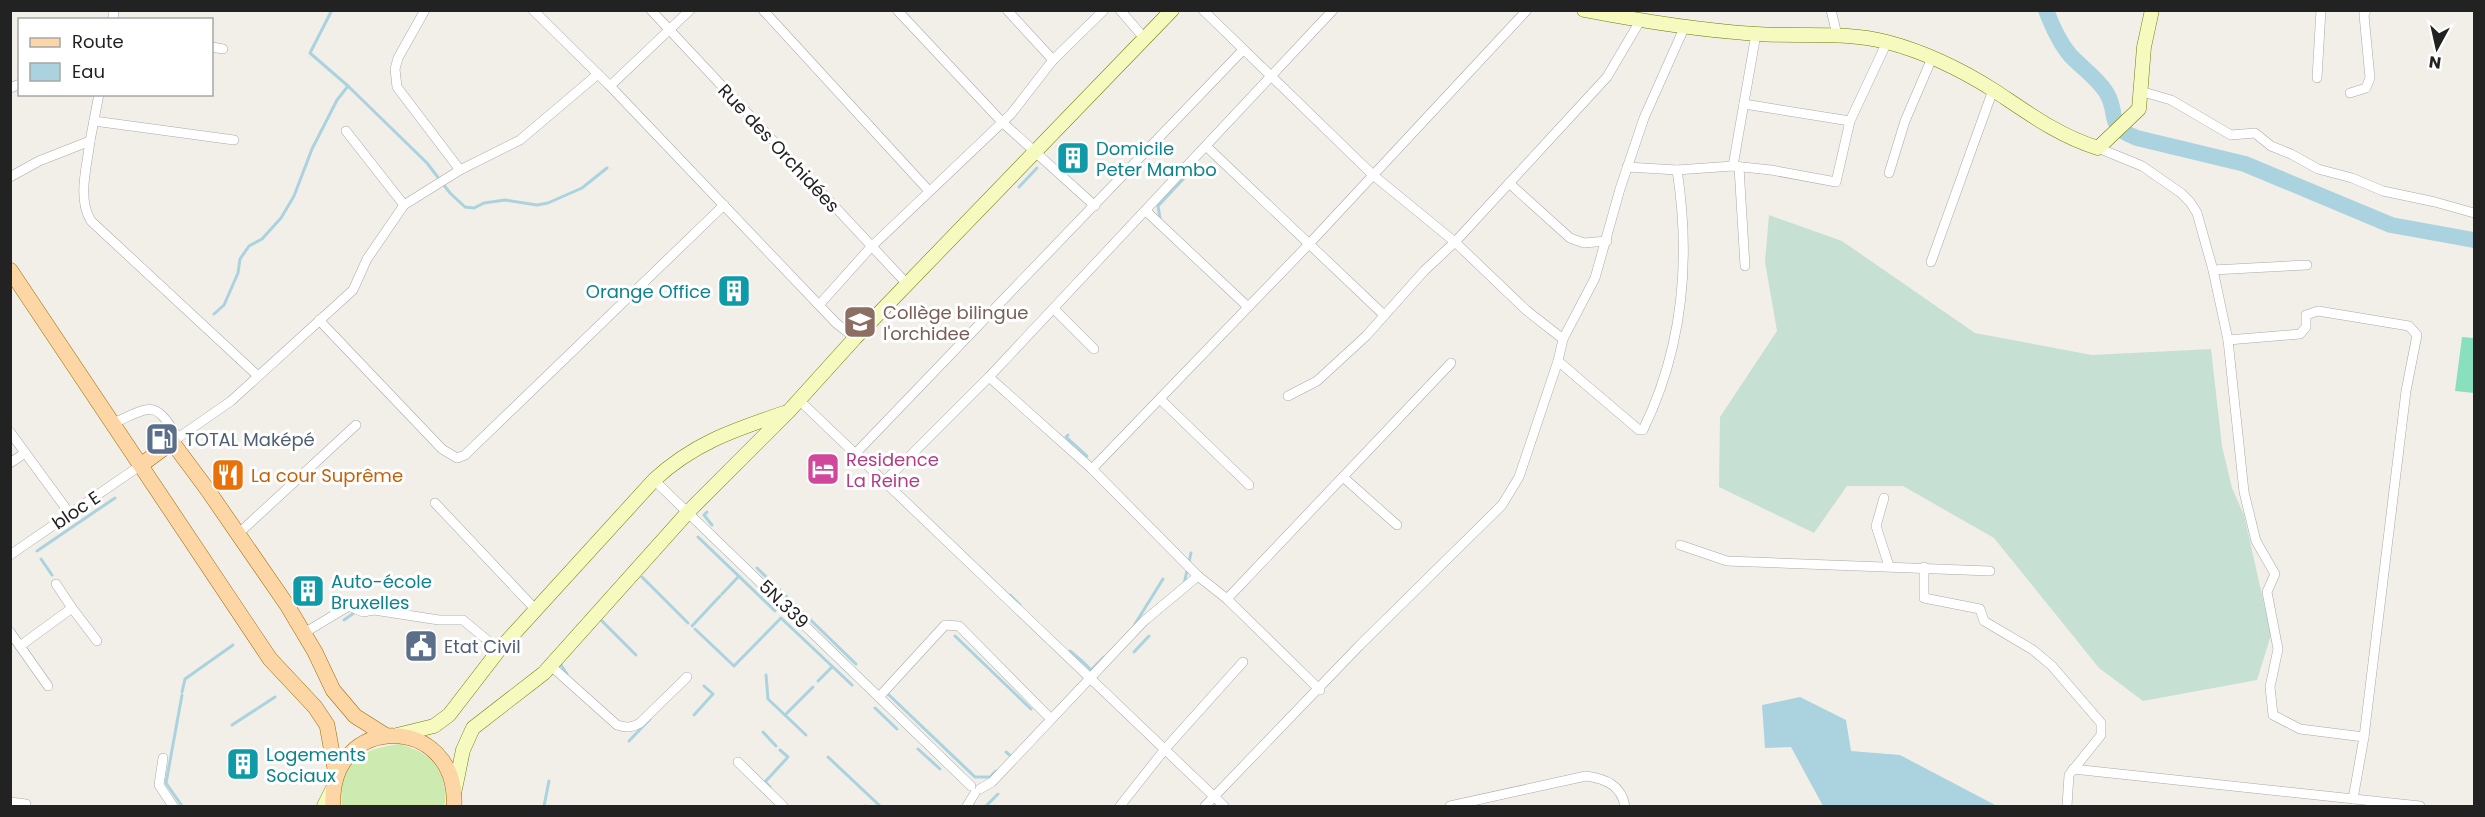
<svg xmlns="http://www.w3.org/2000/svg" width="2485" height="817" font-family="Poppins,sans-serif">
  <rect width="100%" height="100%" fill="#f2efe9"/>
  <path fill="#cdebb0" d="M 400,744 C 407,747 416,749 422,753 C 440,763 449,788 444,806 L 342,806 C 342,799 340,790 342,783 C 350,754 374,747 400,744 Z"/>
  <polygon fill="#c6e0d4" points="1769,215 1842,241 1975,333 2092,355 2211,349 2222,446 2232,488 2244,515 2271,635 2257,680 2143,701 2099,668 1994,538 1903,486 1847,486 1814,533 1719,487 1720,417 1777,331 1765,262"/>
  <polygon fill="#88e0be" points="2462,337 2474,338 2474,393 2455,391"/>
  <polygon fill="#aad3df" points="1800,697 1846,720 1851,751 1900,755 1997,806 1823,806 1791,747 1765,748 1762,705"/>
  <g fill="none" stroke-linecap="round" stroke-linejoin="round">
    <g stroke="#aad3df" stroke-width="3">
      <polyline points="348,86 427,163 450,193 465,207 474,208 484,203 505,200 537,205 548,203 582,188 607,168"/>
      <polyline points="1019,187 1037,168"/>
      <polyline points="1160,218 1158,206 1187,175"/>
      <polyline points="214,314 224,305 238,273 240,259 249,246 262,239 281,218 294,196 312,149 337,100 348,86 310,53 332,10"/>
      <polyline points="1068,435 1066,437 1087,456"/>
      <polyline points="707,512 704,515 712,525"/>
      <polyline points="84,519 115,498"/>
      <polyline points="698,537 775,611"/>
      <polyline points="37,551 84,519"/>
      <polyline points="41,559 52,575"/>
      <polyline points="757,568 856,664"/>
      <polyline points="642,577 688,623"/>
      <polyline points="1184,584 1191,553"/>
      <polyline points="722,594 739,576"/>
      <polyline points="1010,595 1020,605"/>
      <polyline points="344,620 368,603"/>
      <polyline points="602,621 636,655"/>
      <polyline points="1135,624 1163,579"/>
      <polyline points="692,626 720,596"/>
      <polyline points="695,629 734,666 781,618 852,685"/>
      <polyline points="955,636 1031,709"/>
      <polyline points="1070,651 1083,662"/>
      <polyline points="1134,652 1149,636"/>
      <polyline points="1084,663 1091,670 1104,657"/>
      <polyline points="561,665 567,674"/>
      <polyline points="766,675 768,699 806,735"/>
      <polyline points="818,681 832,667"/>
      <polyline points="182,692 185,679 233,645"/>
      <polyline points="182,695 166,783 182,806"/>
      <polyline points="889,695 975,777 990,777 996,771"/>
      <polyline points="875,708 897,729"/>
      <polyline points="694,715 713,694 704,686"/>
      <polyline points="785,715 813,687"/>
      <polyline points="232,725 275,697"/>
      <polyline points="763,732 776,746"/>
      <polyline points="629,741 650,719"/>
      <polyline points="918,749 940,769"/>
      <polyline points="1006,752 1012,757 1010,759"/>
      <polyline points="828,757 880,806"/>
      <polyline points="770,787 765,782 788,757 780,750"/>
      <polyline points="544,806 549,781"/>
      <polyline points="865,806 866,806"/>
      <polyline points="986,806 998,794"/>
    </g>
    <path stroke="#aad3df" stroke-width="16" d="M 2046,10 C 2052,26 2059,42 2070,55 C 2081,67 2097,78 2106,92 C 2120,114 2104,126 2137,138 L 2245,164 L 2391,225 L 2474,240"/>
    <defs>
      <g id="street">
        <polyline points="425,10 398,58 395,69 397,87 460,170"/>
        <polyline points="533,10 610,86 836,323 855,338"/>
        <polyline points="651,10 908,285"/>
        <polyline points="763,10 929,191"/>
        <polyline points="897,10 1002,122 1095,206"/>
        <polyline points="1007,10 1053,60"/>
        <polyline points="1120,10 1145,39"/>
        <polyline points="1203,10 1373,175 1455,242 1526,310 1563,339"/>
        <polyline points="1831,10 1837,35"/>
        <polyline points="113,20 114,10"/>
        <polyline points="212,47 223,49"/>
        <polyline points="2317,78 2321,10"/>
        <polyline points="610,86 690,10"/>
        <polyline points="10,88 20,84"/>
        <polyline points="2140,91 2171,100 2231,135 2255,133 2271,146 2291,154 2318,169 2352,178 2383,191 2435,202 2474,213"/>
        <polyline points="2350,93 2366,88 2370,78 2364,15 2366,10"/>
        <polyline points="1744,104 1850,121"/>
        <polyline points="94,121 234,140"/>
        <polyline points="346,131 404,205"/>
        <path d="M 90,141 C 87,167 77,198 91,221 L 258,376"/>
        <polyline points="1207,147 1384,315"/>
        <polyline points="2098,148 2142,166 2181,193 2190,202 2197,213 2213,270 2228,340 2244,492 2256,541 2275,574 2267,592 2278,649 2270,687 2273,715 2300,729 2364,737"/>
        <polyline points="1733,166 1756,34"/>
        <polyline points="1627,167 1677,170 1733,166 1771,170 1836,182 1850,121 1887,42"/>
        <polyline points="1739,167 1745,266"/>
        <polyline points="1889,173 1905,121 1932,58"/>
        <polyline points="10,177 39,161 90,141 99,94"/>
        <polyline points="1509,183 1570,238 1584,243 1607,241"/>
        <polyline points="1146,211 1248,307"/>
        <polyline points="1931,262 1993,90"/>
        <polyline points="2213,270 2307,265"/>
        <polyline points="819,305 871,247 1011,114 1053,60 1104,10"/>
        <polyline points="1054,309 1094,349"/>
        <polyline points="319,320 442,449 457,458 465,455 724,205"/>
        <polyline points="2228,340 2300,334 2306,327 2306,315 2318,311 2409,326 2417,335 2406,391 2364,737 2353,799"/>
        <path d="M 1558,361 L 1639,430 L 1643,430 C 1683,348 1691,260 1677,170"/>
        <polyline points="989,377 1092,469 1198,576 1227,599 1320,690"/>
        <polyline points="1288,396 1317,381 1366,336 1424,271 1455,242 1607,77 1640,21"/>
        <polyline points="1160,399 1249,485"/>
        <polyline points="799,400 1224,806"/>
        <path d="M 113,423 C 153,406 154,399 178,438"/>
        <polyline points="10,432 70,514"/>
        <polyline points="172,442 231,401 353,290 367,259 404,205 460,170 520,140 598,74"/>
        <polyline points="855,454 1243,50"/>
        <polyline points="10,463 25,453"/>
        <polyline points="1092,469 1309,244 1527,10"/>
        <polyline points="1343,477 1397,525"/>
        <polyline points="654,480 971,786"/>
        <polyline points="884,482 989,377 1333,10"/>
        <polyline points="1884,498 1876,526 1889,566"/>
        <polyline points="435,503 536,610"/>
        <polyline points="238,534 356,425"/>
        <polyline points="1680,545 1727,561 1990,571"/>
        <polyline points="10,555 141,465"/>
        <polyline points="1924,567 1924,598 1980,609 1984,621 2033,650 2052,666 2101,723 2101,735 2069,775 2067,806"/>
        <polyline points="56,584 72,608"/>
        <polyline points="1227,599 1451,363"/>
        <polyline points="10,632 48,686"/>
        <polyline points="304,633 349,606 363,612 374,610 439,620 463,620 499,650"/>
        <polyline points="20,646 72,608 97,641"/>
        <path d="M 551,666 L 617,725 C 626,728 631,728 640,723 L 687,677"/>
        <polyline points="879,697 945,625 959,626 1051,719"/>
        <polyline points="163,758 159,785 173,806"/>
        <polyline points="738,762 783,806"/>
        <polyline points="2073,769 2420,806"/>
        <polyline points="980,789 992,782 1144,621 1198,576"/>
        <polyline points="10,802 26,804"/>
        <polyline points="967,806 975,793"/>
        <polyline points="1120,806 1165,749 1243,662"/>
        <polyline points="1205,806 1359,646 1502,505 1519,477 1558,361 1563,339 1595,278 1620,189 1644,118 1685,26"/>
        <path d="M 1450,806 L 1586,776 C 1606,779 1621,785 1625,806"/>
      </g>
      <g id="secondary">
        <path d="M 1584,10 C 1641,21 1698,30 1756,34 C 1800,37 1844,31 1887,42 C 1925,52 1962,70 1995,91 C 2028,113 2059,136 2098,148 L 2139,109 L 2144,47 L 2152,10"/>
        <path d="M 397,735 L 434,726 L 449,715 L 499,650 L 654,480 C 694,443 734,430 784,413"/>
        <polyline points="455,789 463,750 473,728 544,673 689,511 789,411 855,338 1172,10"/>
        <polyline points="324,806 332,790"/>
      </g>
      <g id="primary">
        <polyline points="10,270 270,659 315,707 327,725 336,774"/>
        <polyline points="141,465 172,442 207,489 287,605 315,652 333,690 355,716 385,735"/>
        <path d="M 333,806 C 328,712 459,713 454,806"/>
      </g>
    </defs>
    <use href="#street" stroke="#a9a9a9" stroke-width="10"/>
    <use href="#secondary" stroke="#707d05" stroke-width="15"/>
    <use href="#primary" stroke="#a06b00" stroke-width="16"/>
    <use href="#street" stroke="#fff" stroke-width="9"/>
    <use href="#secondary" stroke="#f7fabf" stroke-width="14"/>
    <use href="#primary" stroke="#fcd6a4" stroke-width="15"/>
  </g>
  <defs>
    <symbol id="building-square" viewBox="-11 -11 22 22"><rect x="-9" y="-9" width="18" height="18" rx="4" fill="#0f9aa8" stroke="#fff"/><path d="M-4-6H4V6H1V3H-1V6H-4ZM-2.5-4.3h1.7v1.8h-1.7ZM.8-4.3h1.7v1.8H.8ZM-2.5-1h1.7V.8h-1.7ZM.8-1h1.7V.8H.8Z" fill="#fff"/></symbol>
    <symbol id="school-square" viewBox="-11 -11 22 22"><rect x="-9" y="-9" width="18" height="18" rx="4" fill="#8d6e63" stroke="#fff"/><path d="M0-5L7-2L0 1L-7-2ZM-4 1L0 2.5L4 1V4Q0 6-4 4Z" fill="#fff"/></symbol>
    <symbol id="fuel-square" viewBox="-11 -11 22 22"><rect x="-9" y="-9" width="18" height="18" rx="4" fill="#5c6f8a" stroke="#fff"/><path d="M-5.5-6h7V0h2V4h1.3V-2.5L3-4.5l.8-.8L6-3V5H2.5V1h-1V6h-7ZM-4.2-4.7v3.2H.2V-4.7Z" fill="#fff"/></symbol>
    <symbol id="hotel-square" viewBox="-11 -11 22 22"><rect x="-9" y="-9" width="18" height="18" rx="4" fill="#d1479c" stroke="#fff"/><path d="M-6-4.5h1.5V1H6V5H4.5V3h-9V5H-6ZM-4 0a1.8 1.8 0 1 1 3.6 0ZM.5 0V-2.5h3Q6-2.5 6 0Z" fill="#fff"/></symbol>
    <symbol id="restaurant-square" viewBox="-11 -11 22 22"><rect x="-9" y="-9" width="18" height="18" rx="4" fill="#e8710a" stroke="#fff"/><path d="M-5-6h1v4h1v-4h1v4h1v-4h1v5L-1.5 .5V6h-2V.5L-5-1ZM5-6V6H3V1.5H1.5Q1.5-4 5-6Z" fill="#fff"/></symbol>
    <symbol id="civic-square" viewBox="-11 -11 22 22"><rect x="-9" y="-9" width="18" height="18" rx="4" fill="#5c6f8a" stroke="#fff"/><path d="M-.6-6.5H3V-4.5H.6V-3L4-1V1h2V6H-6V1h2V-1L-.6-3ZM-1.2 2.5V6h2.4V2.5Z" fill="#fff"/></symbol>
  </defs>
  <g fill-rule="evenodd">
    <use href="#building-square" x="1054" y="139" width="38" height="38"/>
    <use href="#building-square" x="715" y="272" width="38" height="38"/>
    <use href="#school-square" x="841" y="303" width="38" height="38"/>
    <use href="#fuel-square" x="143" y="420" width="38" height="38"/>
    <use href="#hotel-square" x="804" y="450" width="38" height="38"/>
    <use href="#restaurant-square" x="209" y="456" width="38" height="38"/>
    <use href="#building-square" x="289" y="572" width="38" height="38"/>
    <use href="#civic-square" x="402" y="627" width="38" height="38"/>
    <use href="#building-square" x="224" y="745" width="38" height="38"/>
  </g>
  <g text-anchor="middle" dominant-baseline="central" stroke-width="6" stroke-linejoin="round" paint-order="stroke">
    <g font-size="18" fill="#222" stroke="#fff">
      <text transform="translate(779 148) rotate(47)">Rue des Orchidées</text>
      <text transform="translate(76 510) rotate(-34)">bloc E</text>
      <text transform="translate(784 604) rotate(44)">5N.339</text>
    </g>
    <g font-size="18" fill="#0d838f" stroke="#fff" text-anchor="start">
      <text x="1096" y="148">Domicile<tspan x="1096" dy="21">Peter Mambo</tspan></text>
      <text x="711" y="291" text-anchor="end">Orange Office</text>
      <text x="331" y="581">Auto-école<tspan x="331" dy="21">Bruxelles</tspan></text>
      <text x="266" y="754">Logements<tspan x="266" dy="21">Sociaux</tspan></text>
    </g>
    <g font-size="18" fill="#785e54" stroke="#fff" text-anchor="start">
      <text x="883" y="312">Collège bilingue<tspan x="883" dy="21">l'orchidee</tspan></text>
    </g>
    <g font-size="18" fill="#4e5e75" stroke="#fff" text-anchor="start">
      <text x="185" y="439">TOTAL Maképé</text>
      <text x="444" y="646">Etat Civil</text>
    </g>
    <g font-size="18" fill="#b23c85" stroke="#fff" text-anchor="start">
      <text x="846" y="459">Residence<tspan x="846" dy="21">La Reine</tspan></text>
    </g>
    <g font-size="18" fill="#c56008" stroke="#fff" text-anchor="start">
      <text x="251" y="475">La cour Suprême</text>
    </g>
  </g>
  <rect width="2485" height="817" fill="none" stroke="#222222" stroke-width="24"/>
  <rect x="18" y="18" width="195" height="78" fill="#ffffff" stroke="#a7a7a7" stroke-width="1.5"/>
  <rect x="30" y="38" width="30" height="9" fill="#fcd6a4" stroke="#a7a7a7" stroke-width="1.5"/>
  <text x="72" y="48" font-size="18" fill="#222222">Route</text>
  <rect x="30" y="63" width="30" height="18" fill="#aad3df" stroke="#a7a7a7" stroke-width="1.5"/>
  <text x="72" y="78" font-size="18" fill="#222222">Eau</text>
  <g transform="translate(2437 48) rotate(188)" stroke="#ffffff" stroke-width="4.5" paint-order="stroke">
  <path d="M0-4.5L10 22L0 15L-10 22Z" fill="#222222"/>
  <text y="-9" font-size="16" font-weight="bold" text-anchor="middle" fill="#222222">N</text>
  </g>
</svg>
